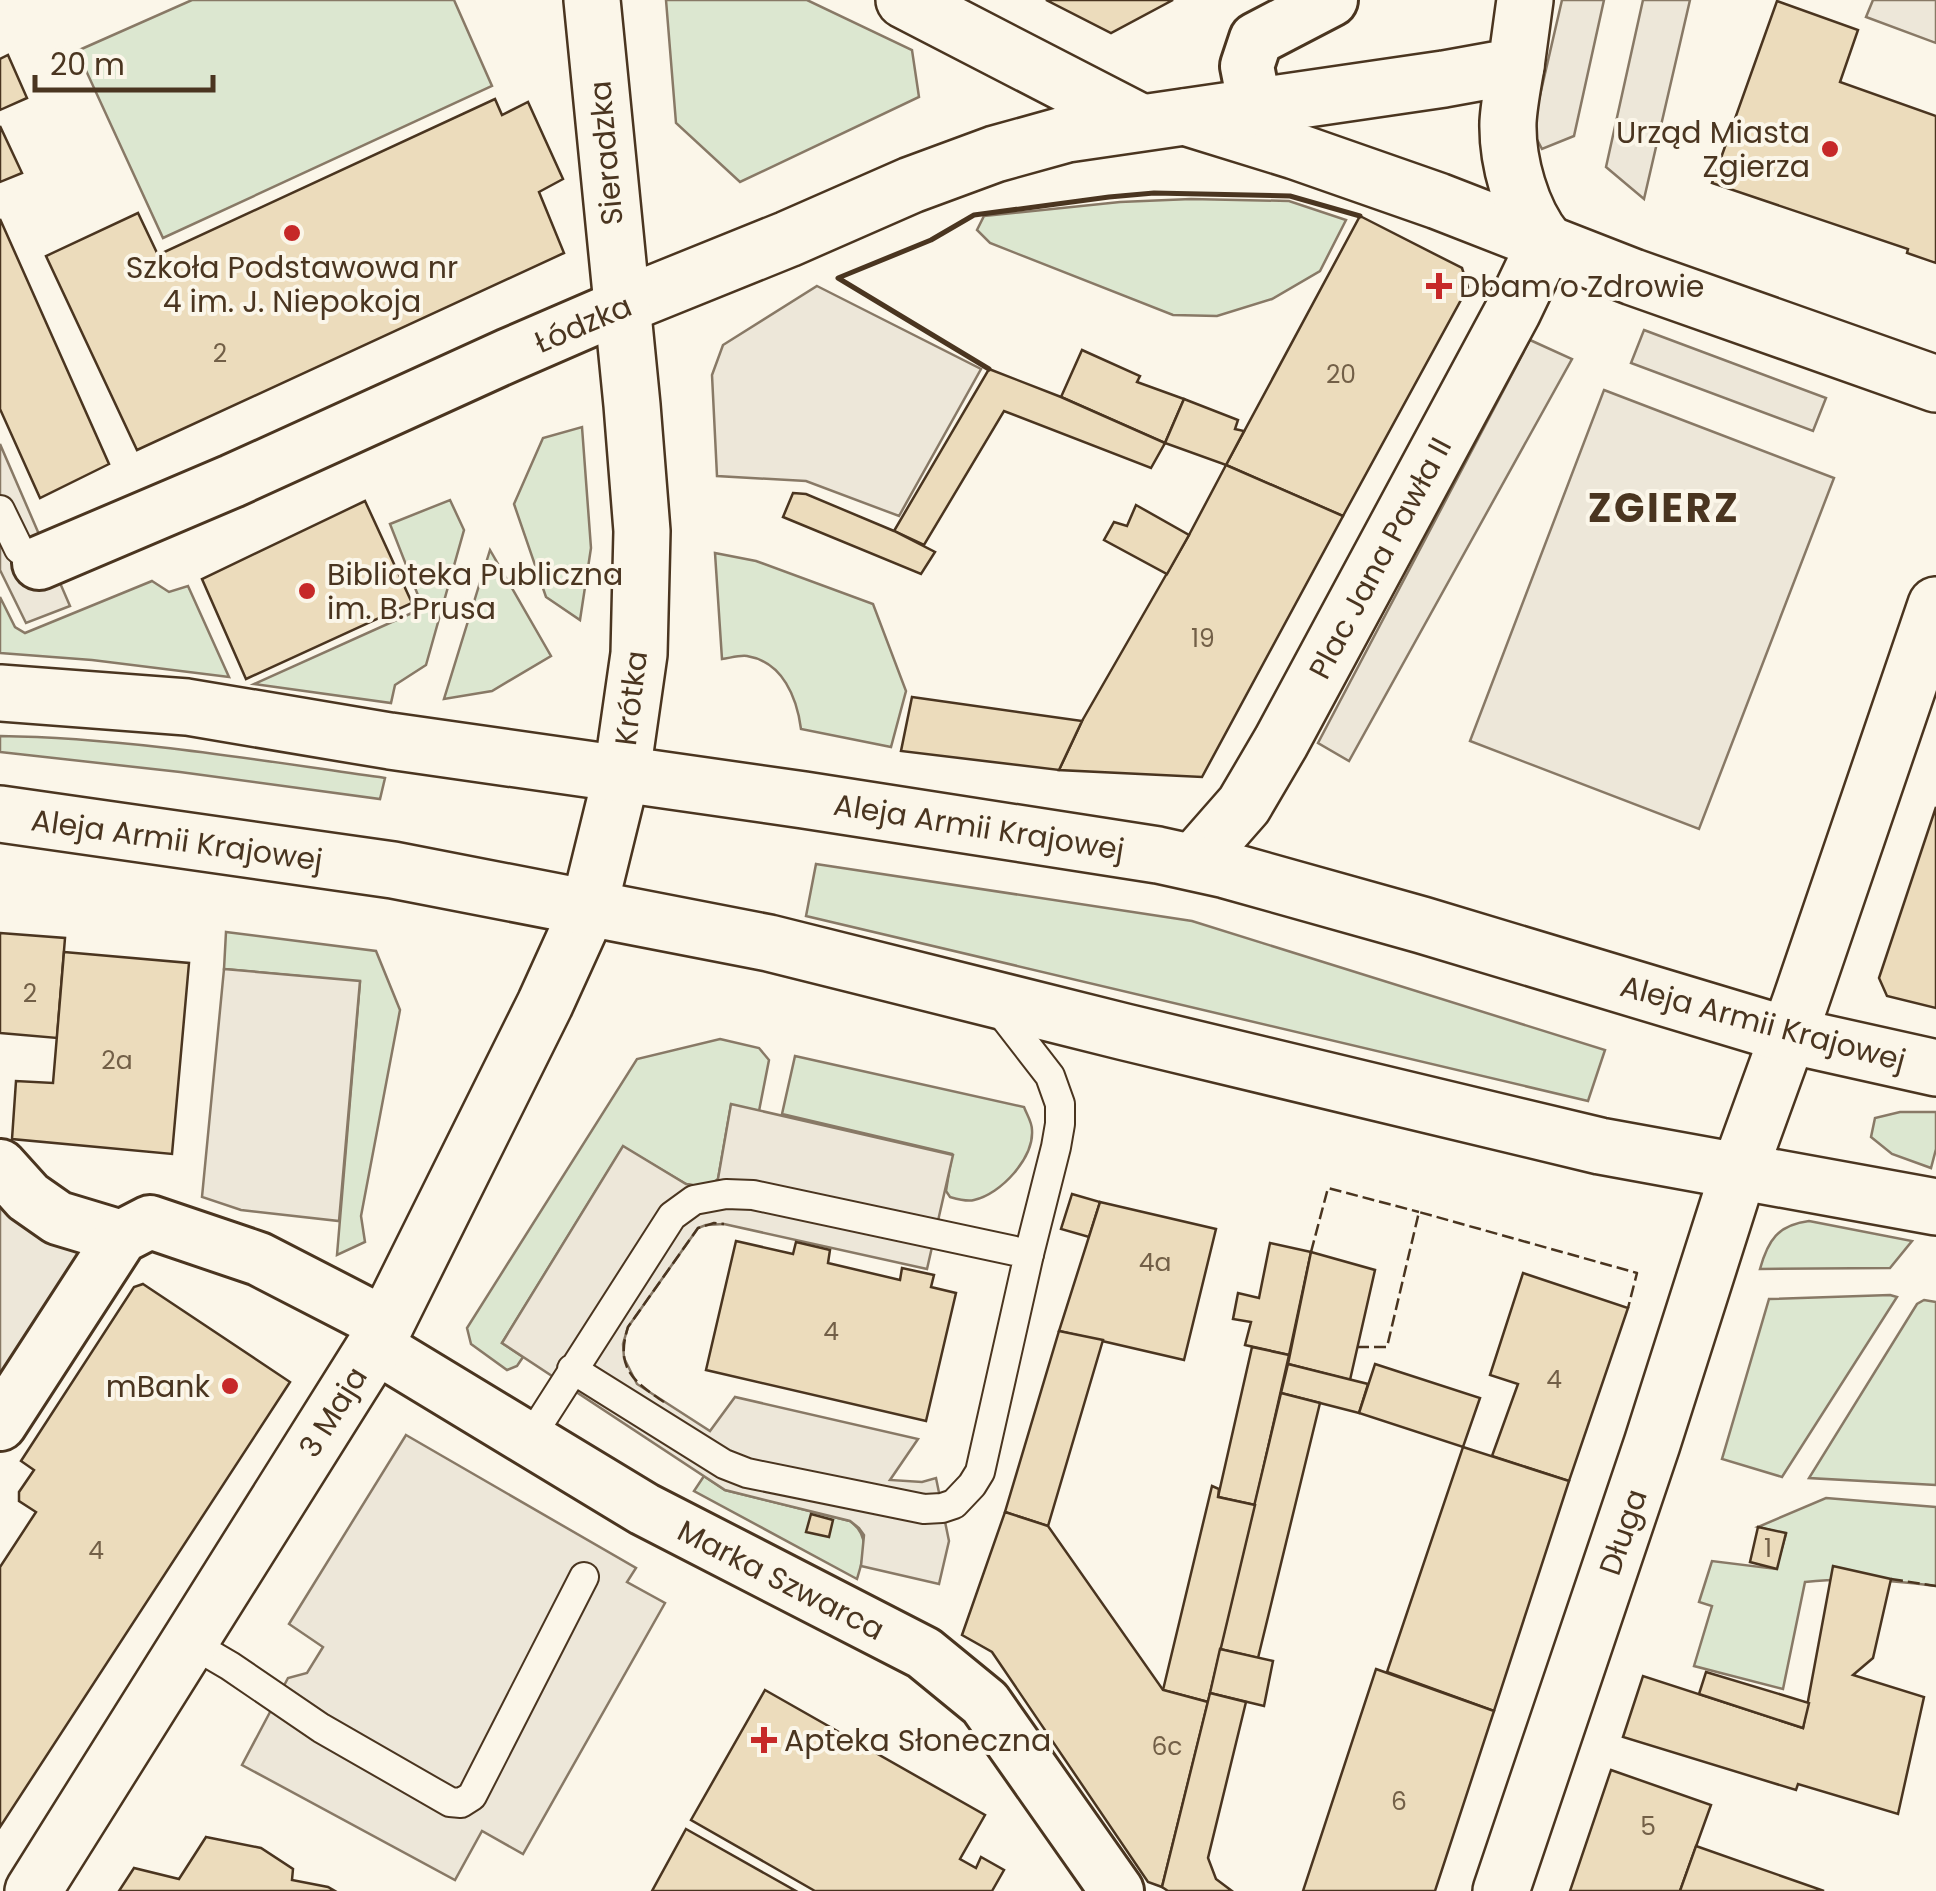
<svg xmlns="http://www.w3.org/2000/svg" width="1936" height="1891" font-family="Poppins,sans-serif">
  <rect width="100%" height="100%" fill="#fbf6e9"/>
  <g fill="#dce7d0" stroke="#887966" stroke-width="2.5">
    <polygon points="192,0 454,0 492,86 163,238 77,51"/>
    <polygon points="666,0 807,0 912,50 919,97 740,182 676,123"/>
    <polygon points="1191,199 1289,201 1346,220 1320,271 1272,299 1217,316 1173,315 990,243 977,230 984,216 1120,202"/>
    <polygon points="582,427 591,548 580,620 546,597 514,504 543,438"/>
    <polygon points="450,500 464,530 426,665 395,685 391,703 254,684 423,608 390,524"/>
    <polygon points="490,550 551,656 492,691 444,699"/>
    <path d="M 715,553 L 756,561 L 873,604 L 906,691 L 891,747 L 801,729 C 797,698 783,662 747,656 C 739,655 730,658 722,659 Z"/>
    <polygon points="152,581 169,592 188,586 229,677 92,660 0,653 0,597 15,627 25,633"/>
    <path d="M 0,736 C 129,738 257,760 385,778 L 380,799 L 180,772 L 0,752 Z"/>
    <polygon points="816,864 1192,921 1605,1050 1588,1101 806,916"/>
    <polygon points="226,932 376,951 400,1010 361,1216 365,1242 337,1255 360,982 224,969"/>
    <polygon points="720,1039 759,1048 769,1060 759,1111 731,1105 718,1179 709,1188 686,1184 623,1147 502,1343 523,1357 517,1366 507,1370 471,1344 467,1328 637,1059"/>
    <path d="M 795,1056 L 1024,1107 C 1027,1115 1032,1122 1032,1130 C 1034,1158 1001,1194 974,1200 C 967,1202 957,1199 950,1197 L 946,1191 L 952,1154 L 782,1114 Z"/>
    <polygon points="1900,1112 1936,1112 1936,1149 1931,1168 1892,1154 1871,1137 1875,1118"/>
    <path d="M 1809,1221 L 1912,1241 L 1890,1268 L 1760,1269 C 1768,1240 1778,1225 1809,1221 Z"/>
    <polygon points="1890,1295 1897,1297 1782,1477 1722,1459 1769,1299"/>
    <polygon points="1924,1300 1936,1302 1936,1485 1809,1478 1917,1304"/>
    <path d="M 704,1476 L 725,1490 L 850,1521 C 871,1536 864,1556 857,1579 L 694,1491 Z"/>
    <path d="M 1826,1498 L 1936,1507 L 1936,1586 C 1892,1580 1850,1577 1805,1582 L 1783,1689 L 1694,1666 L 1712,1606 L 1699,1602 L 1712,1561 L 1776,1569 L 1786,1534 L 1758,1527 Z"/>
  </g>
  <g fill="#ede7d9" stroke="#887966" stroke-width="2.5">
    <polygon points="1562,0 1604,0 1574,136 1542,149 1532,130"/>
    <polygon points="1643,0 1690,0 1644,199 1606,167"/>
    <polygon points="1873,0 1936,0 1936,43 1866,17"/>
    <polygon points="817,286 981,369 899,516 806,481 717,476 712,375 723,345"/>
    <polygon points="1644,330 1826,398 1813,431 1631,363"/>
    <polygon points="1530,340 1572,359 1349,761 1318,743"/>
    <polygon points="1604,390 1834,478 1699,829 1470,741"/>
    <polygon points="0,444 70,606 26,623 0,570"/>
    <polygon points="224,969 360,981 339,1221 241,1210 202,1197"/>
    <polygon points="731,1104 953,1155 927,1269 724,1224 706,1225 698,1228 628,1327 623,1344 624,1358 637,1384 710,1431 735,1397 918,1439 890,1480 922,1482 936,1478 949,1541 939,1584 861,1566 864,1535 859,1528 850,1521 725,1490 502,1343 623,1146 686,1184 709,1188 718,1179"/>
    <polygon points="0,1183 94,1248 0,1383"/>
    <polygon points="406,1435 636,1568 627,1582 665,1603 523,1854 482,1831 455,1880 242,1765 288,1678 307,1673 323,1647 289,1624"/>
  </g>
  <g fill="#ecdcbc" stroke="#4a3520" stroke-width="2.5">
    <polygon points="1046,0 1173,0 1111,33"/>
    <polygon points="1777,1 1858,30 1840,82 1936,116 1936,263 1907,253 1908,249 1712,183"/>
    <polygon points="8,55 27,98 0,110 0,59"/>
    <polygon points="495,99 502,115 528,102 563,179 539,192 564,253 137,450 46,256 138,213 158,255"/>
    <polygon points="0,126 22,173 0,182"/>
    <polygon points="1360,216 1462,268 1468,287 1343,516 1226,465"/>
    <polygon points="0,219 109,464 40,498 0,409"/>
    <polygon points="1082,350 1140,376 1137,382 1184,399 1165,443 1061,397"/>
    <polygon points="989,369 1061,397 1165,443 1151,468 1004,411 924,545 894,531"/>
    <polygon points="1184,399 1238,420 1235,429 1244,431 1226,465 1165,443"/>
    <polygon points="1226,465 1343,516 1202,777 1059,770 1082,721 1189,535"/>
    <polygon points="793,493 806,494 894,531 935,552 921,574 783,517"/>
    <polygon points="365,501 412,603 246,679 202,579"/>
    <polygon points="1136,505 1189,535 1167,574 1104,540 1114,522 1127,526"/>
    <polygon points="912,697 1082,721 1059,770 901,751"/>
    <polygon points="1936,807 1936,1008 1887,996 1879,978"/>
    <polygon points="0,933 65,938 57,1038 0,1033"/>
    <polygon points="64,952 189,963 172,1154 12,1139 16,1081 53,1083"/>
    <polygon points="1072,1194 1100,1202 1089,1237 1061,1229"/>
    <polygon points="1100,1202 1216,1229 1184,1360 1059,1331"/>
    <polygon points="736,1241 793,1254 796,1242 830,1250 828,1263 900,1280 902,1268 934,1275 931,1287 956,1293 926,1421 706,1370"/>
    <polygon points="1270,1243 1311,1252 1289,1355 1245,1345 1251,1322 1233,1319 1238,1293 1259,1298"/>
    <polygon points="1311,1252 1375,1270 1350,1380 1288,1364"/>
    <polygon points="1523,1273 1628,1308 1569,1481 1492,1456 1518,1384 1490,1375"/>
    <polygon points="143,1284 290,1382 0,1827 0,1567 36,1512 19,1501 19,1492 34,1470 21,1461 134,1287"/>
    <polygon points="1059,1331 1103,1340 1048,1526 1005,1512"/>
    <polygon points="1252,1347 1289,1355 1255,1505 1218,1497"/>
    <polygon points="1288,1364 1368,1384 1359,1413 1281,1393"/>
    <polygon points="1375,1364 1480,1398 1463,1447 1359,1413"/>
    <polygon points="1281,1393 1320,1403 1258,1658 1220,1649"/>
    <polygon points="1463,1447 1569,1481 1494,1711 1387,1672"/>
    <polygon points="1212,1486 1219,1489 1218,1497 1255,1505 1208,1702 1163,1690"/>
    <polygon points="1005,1512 1048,1526 1163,1690 1208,1702 1162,1887 1148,1882 992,1652 962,1635"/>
    <polygon points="811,1514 833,1520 829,1537 806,1532"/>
    <polygon points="1758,1527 1786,1533 1777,1569 1750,1562"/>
    <polygon points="1833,1566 1891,1579 1873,1658 1853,1675 1924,1697 1898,1814 1798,1784 1796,1790 1623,1737 1643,1676 1803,1728"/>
    <polygon points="1220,1649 1273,1661 1264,1706 1210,1693"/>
    <polygon points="1376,1669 1494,1711 1435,1891 1303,1891"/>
    <polygon points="1706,1672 1809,1703 1803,1728 1699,1694"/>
    <polygon points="765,1690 985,1815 960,1859 976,1868 981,1857 1004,1870 992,1891 815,1891 691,1820"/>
    <polygon points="1210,1693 1246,1702 1208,1858 1216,1879 1232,1891 1168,1891 1162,1887"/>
    <polygon points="1611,1770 1711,1805 1680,1891 1570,1891"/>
    <polygon points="686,1829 796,1891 652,1891"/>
    <polygon points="206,1837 261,1848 293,1869 292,1880 328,1887 335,1891 119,1891 134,1868 179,1879"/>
    <polygon points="1696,1846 1824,1891 1680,1891"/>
  </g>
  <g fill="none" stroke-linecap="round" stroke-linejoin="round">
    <defs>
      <g id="service">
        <polyline points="0,510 19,549 39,563"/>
        <polyline points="995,1005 1050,1076 1060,1104 1060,1124 1056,1147 1029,1254"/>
        <polyline points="528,1441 672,1216 694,1200 726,1194 753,1195 1029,1254 980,1472 972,1485 954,1504 942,1508 924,1509 747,1473 724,1464 572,1369"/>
        <polyline points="189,1642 230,1666 321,1728 450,1802 461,1803 472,1796 584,1577"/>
      </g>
      <g id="minor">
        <polyline points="1255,107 1247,66 1256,39 1331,0"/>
        <polyline points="39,563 232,481 509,355 622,306"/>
        <polyline points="0,1166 28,1197 58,1218 121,1237"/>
        <polyline points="375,1346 644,1509 924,1653 985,1703 1117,1891"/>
        <polyline points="0,1424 121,1237 150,1222 259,1259 385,1324"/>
      </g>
      <g id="tertiary">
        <polyline points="904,0 1140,122"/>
        <polyline points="1185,117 1295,151 1438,201 1633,277 1936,384"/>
        <path d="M 1194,862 L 1244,805 L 1281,742 L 1513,311 L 1546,242 C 1521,212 1507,161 1508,122 C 1509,104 1513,84 1516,66"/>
        <polyline points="1501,1891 1652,1444 1739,1171 1800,1003 1936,605"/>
      </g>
      <g id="secondary">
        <polyline points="622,306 788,239 911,185 995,154 1067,134 1444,79 1516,66 1525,0"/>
        <polyline points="33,1891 375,1346 545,1004 589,907 622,773 639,654 642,531 632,405 592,0"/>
      </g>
      <g id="primary">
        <polyline points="0,693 187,707 390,741 804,800 1158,855 1226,870 1422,925 1788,1035 1936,1068"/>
        <polyline points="0,814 393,870 769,943 1125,1032 1600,1146 1936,1207"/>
      </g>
    </defs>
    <use href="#service" stroke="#4a3520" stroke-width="32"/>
    <use href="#minor" stroke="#4a3520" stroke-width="58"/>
    <use href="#tertiary" stroke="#4a3520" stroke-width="60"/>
    <use href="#secondary" stroke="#4a3520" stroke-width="60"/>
    <use href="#primary" stroke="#4a3520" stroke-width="60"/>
    <use href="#service" stroke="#fbf6e9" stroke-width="28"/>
    <use href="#minor" stroke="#fbf6e9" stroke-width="52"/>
    <use href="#tertiary" stroke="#fbf6e9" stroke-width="55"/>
    <use href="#secondary" stroke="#fbf6e9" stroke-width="55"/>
    <use href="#primary" stroke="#fbf6e9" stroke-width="55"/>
    <g stroke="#4a3520" stroke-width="2.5" stroke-dasharray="12 5" stroke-linecap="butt">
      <polyline points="1311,1252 1328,1188 1419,1212"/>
      <polyline points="1357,1347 1387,1347 1419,1212 1637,1273 1628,1308"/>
      <path d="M 664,1402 C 633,1381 615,1368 628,1327 L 698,1228 L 714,1223 L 724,1224"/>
      <polyline points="1891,1579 1936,1586"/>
    </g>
    <polyline stroke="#4a3520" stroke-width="5" points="989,369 838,278 931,240 974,215 1109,197 1154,193 1290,196 1360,216"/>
  </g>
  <g fill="#c62828" stroke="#fbf6e9" stroke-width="4">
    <circle cx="1830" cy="149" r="10"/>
    <circle cx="292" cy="233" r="10"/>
    <path d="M1434 271h10v10h10v10h-10v10h-10v-10h-10v-10h10z"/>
    <circle cx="307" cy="591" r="10"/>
    <circle cx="230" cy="1386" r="10"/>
    <path d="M759 1725h10v10h10v10h-10v10h-10v-10h-10v-10h10z"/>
  </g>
  <g text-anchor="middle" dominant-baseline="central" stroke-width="8" stroke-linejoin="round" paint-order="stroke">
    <g font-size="25" fill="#725f47">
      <text x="220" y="353">2</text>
      <text x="1341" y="374">20</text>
      <text x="1203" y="638">19</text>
      <text x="30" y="993">2</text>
      <text x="117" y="1060">2a</text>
      <text x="1155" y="1262">4a</text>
      <text x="831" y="1331">4</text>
      <text x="1554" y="1379">4</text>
      <text x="1768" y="1548">1</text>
      <text x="96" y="1550">4</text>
      <text x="1167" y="1746">6c</text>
      <text x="1399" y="1801">6</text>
      <text x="1648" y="1826">5</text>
    </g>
    <g font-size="30" fill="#4a3520" stroke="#fbf6e9" text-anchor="start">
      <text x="1810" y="132" text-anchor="end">Urząd Miasta<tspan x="1810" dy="34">Zgierza</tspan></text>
      <text x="292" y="267" text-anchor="middle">Szkoła Podstawowa nr<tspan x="292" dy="34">4 im. J. Niepokoja</tspan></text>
      <text x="1459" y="286">Dbam o Zdrowie</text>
      <text x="327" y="574">Biblioteka Publiczna<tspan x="327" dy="34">im. B. Prusa</tspan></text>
      <text x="210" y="1386" text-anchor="end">mBank</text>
      <text x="784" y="1740">Apteka Słoneczna</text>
    </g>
    <g font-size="30" fill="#4a3520" stroke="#fbf6e9">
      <text transform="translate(606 153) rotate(-95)">Sieradzka</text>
      <text transform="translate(583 324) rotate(-23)">Łódzka</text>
      <text transform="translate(1380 558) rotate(-62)">Plac Jana Pawła II</text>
      <text transform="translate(631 698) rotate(-83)">Krótka</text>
      <text transform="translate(979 827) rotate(9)">Aleja Armii Krajowej</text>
      <text transform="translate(177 840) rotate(8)">Aleja Armii Krajowej</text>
      <text transform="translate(1763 1023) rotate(15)">Aleja Armii Krajowej</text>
      <text transform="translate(333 1412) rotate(-58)">3 Maja</text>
      <text transform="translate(1623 1532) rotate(-71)">Długa</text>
      <text transform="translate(781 1580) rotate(27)">Marka Szwarca</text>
    </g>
    <g font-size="40" font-weight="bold" letter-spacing="2.5" fill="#4a3520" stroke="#fbf6e9">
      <text x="1664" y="508">ZGIERZ</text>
    </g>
  </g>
  <path d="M35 75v15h178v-15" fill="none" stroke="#4a3520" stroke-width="5"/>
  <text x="50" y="75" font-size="30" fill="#4a3520" stroke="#fbf6e9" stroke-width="8" paint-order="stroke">20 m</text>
</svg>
